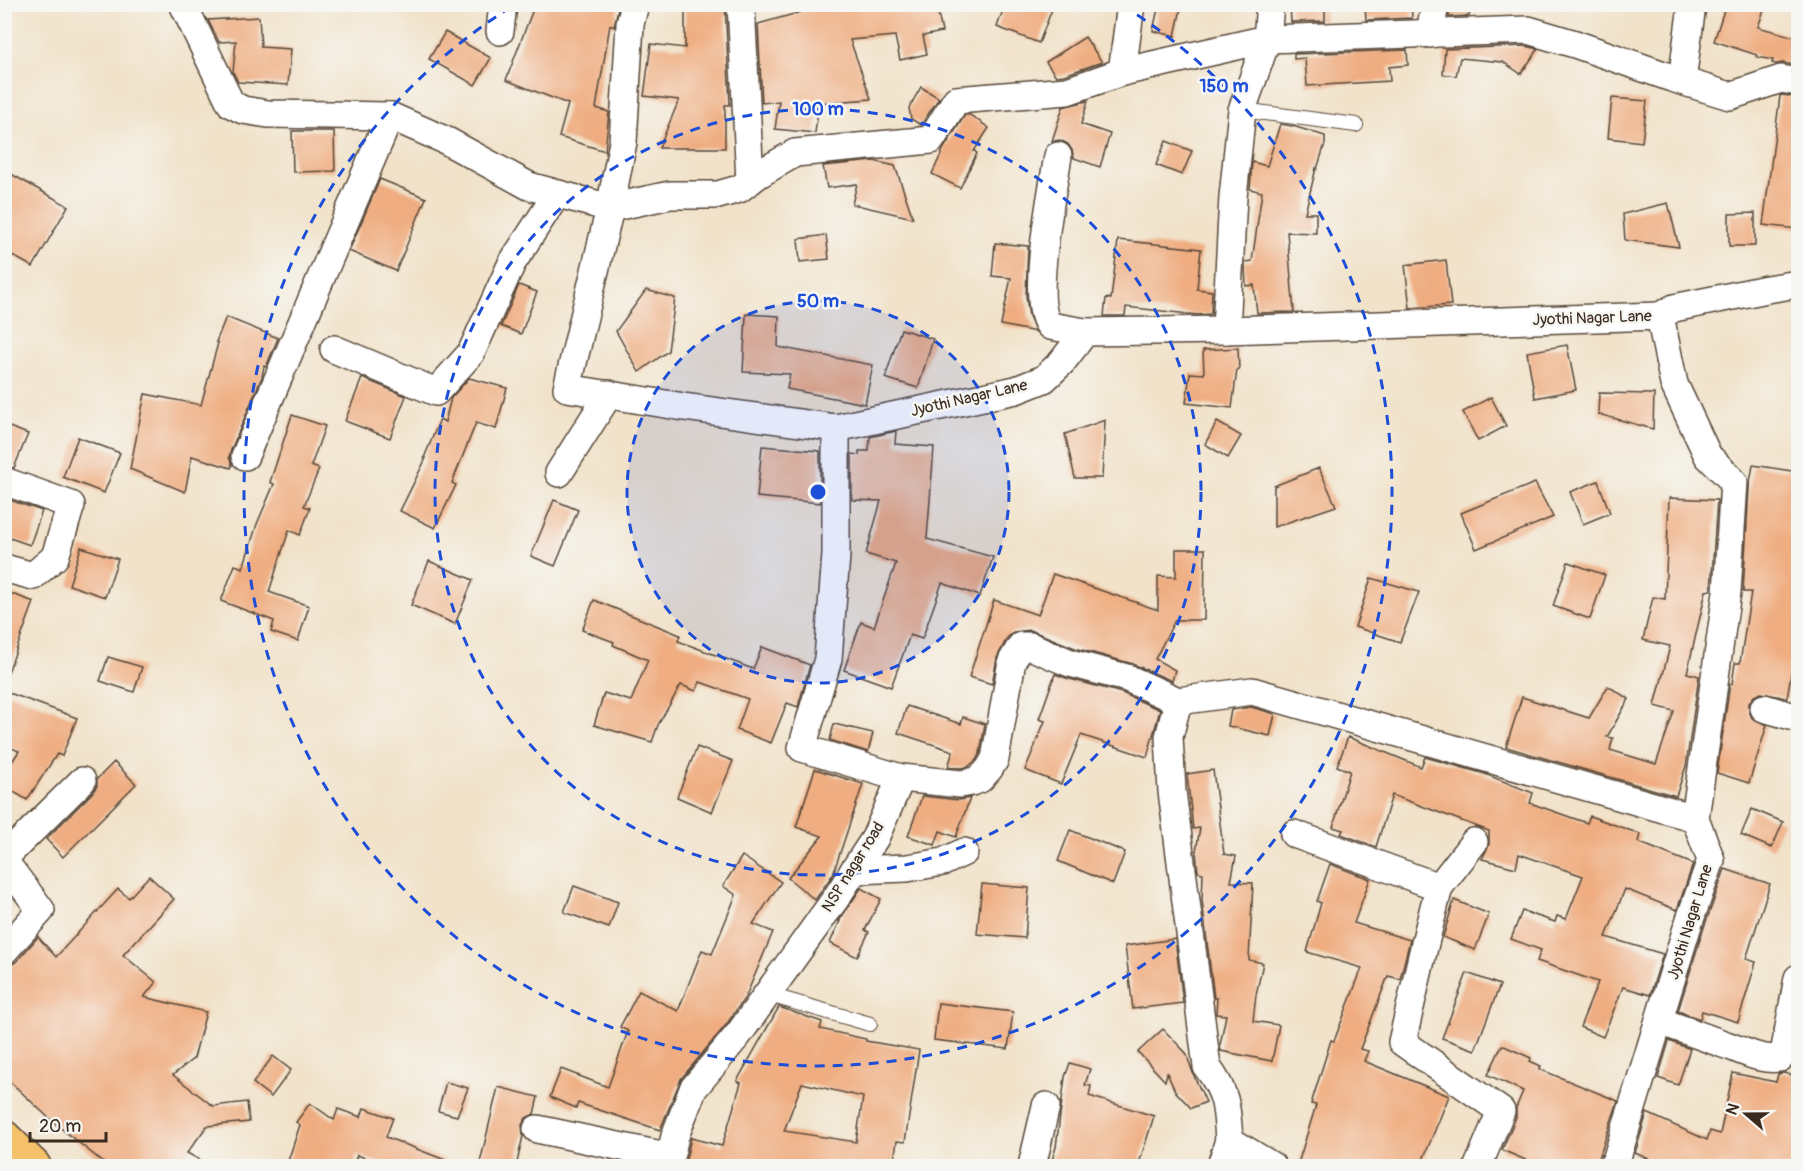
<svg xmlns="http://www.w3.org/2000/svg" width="1803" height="1171" font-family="Pangolin,sans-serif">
  <rect width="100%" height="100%" fill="#f6f6f2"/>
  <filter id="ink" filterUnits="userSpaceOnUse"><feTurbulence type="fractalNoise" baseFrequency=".0167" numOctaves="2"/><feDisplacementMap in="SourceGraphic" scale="12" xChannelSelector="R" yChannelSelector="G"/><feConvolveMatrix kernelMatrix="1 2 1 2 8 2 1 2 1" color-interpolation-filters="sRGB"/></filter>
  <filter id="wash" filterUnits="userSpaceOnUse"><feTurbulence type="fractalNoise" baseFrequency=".008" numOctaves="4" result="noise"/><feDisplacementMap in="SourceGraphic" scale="24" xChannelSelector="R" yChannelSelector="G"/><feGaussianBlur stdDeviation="1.35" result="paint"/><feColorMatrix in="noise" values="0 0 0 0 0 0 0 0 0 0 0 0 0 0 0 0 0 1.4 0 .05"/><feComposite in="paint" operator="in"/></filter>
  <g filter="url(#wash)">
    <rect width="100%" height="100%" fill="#f1e2c9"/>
    <g id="blocks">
      <g fill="#efad81" fill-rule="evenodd">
        <polygon points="535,4 619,4 614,27 610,25 596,108 609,112 605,151 559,137 568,104 506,80"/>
        <polygon points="685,4 725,4 730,105 725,105 725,148 659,148 679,100 644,96 651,44 685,48"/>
        <polygon points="811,4 936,4 942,32 923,36 927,54 900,60 895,36 850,40 871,99 819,103 815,133 775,129 779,101 762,103 758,24 812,9"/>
        <polygon points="1005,4 1054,4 1039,43 997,27"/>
        <polygon points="1159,4 1182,4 1175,36 1153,31"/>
        <polygon points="1290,4 1325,4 1325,21 1291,22"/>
        <polygon points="1382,4 1411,4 1412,18 1366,20 1365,6"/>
        <polygon points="1450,4 1472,4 1469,16 1449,17"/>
        <polygon points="1726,4 1766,4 1758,27 1798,38 1798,66 1784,63 1776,64 1772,63 1773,60 1757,57 1757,55 1714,41"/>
        <polygon points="259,17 261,47 291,49 288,85 238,82 233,72 236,41 219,42 208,20"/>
        <polygon points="445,32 491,58 475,85 429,59"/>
        <polygon points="1085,37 1102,62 1064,75 1056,76 1046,62"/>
        <polygon points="1526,46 1538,49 1521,74 1503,62 1460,58 1456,76 1443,74 1445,49"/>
        <polygon points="1407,50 1408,65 1389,67 1390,81 1307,86 1305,58 1294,59 1294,54"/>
        <polygon points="921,87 939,98 921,125 911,119 909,108"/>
        <polygon points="1782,95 1798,97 1798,229 1763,225 1780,96"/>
        <polygon points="1612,98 1647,101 1642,142 1608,138"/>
        <polygon points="1087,101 1088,101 1081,124 1110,134 1100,167 1074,158 1072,150 1068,144 1060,140 1052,141 1063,107"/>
        <polygon points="965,115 970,115 989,128 974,151 977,153 960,188 932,174 944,148"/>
        <polygon points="1280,124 1293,126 1325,136 1325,144 1317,169 1316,168 1305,213 1316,213 1316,233 1287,232 1294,312 1257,313 1254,285 1246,286 1245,267 1245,262 1252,261 1262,192 1250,189 1252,162 1267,166"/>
        <polygon points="292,131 334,131 335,171 293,172"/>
        <polygon points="1166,141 1192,151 1182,175 1156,165"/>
        <polygon points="874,161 895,166 913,218 852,204 857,184 827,188 823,166"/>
        <polygon points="4,170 68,206 33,267 4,251"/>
        <polygon points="380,179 426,198 396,271 349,251"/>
        <polygon points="1668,203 1679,247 1625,240 1623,214"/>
        <polygon points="1755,213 1755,246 1729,246 1729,214"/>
        <polygon points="826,235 829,259 800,262 798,239"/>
        <polygon points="1118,240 1201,249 1197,289 1212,291 1211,314 1198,315 1126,307 1125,316 1104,316 1106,298 1111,299"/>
        <polygon points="995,243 1028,246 1026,296 1029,316 1036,332 1001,325 1011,278 992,276"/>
        <polygon points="1446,260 1451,305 1410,308 1405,265"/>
        <polygon points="519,285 537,292 521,334 501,326"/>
        <polygon points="646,290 675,298 668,351 639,372 616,331"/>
        <polygon points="746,314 779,316 778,347 873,365 865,404 787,389 790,374 743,372"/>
        <polygon points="226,317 278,338 266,367 264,366 262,377 231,450 229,457 232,465 231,468 192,456 185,492 130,469 145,394 201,405 218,343 216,342"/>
        <polygon points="901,329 933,339 918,388 885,378"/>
        <polygon points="1567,345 1576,390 1535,398 1527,352"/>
        <polygon points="1238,348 1239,370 1237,370 1232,408 1186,403 1190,373 1204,374 1203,350"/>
        <polygon points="362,378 406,396 390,438 345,421"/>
        <polygon points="469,378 507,388 496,429 476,423 452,483 456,485 435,528 400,511 426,458 424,458 440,419 445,422 451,398"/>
        <polygon points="1599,393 1654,394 1653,429 1598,414"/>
        <polygon points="1491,397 1506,426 1478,441 1463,412"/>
        <polygon points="292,415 325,426 311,466 319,469 304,506 310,508 300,535 289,530 269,592 309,606 298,641 271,632 274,621 221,601 235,565 243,568 257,524 274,484 270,482"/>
        <polygon points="1105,420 1102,478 1075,478 1065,434"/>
        <polygon points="1217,422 1241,436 1228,458 1205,444"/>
        <polygon points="4,425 28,434 14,468 4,466"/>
        <polygon points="896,431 895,444 934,447 927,539 993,557 980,596 942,583 922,639 910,635 891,687 844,670 861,622 874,627 896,563 866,554 881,501 852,500 852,454 859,455 859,451 869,451 870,437"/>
        <polygon points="78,437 120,453 104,493 63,477"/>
        <polygon points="762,446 820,451 820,503 757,497"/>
        <polygon points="1753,465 1798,472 1798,632 1787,698 1761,693 1754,696 1749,703 1749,711 1752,718 1767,725 1749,783 1717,773 1730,684 1732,684 1735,663 1740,663 1751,592 1743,592 1749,488"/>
        <polygon points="1319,468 1336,506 1274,527 1274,486"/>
        <polygon points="1598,481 1610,513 1583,524 1570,492"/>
        <polygon points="1535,483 1553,517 1476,549 1461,513"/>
        <polygon points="4,498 42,511 30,545 4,536"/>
        <polygon points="1669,498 1717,500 1711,590 1706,591 1687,673 1699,676 1686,766 1676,796 1506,747 1522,697 1589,718 1608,686 1629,699 1607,737 1613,738 1610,750 1656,764 1674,711 1655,706 1670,646 1643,640 1653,597 1665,599"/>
        <polygon points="554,500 578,510 555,566 531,556"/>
        <polygon points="81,547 118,559 105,597 69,585"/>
        <polygon points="1176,549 1205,549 1204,620 1175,620 1155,659 1175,670 1172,681 1133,664 1075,648 1030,630 1014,632 1007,638 997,658 992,684 969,677 994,600 1038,615 1053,574 1158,610 1158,576 1176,577"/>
        <polygon points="429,561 473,580 455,624 411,605"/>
        <polygon points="1568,562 1605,575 1590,619 1553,606"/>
        <polygon points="1371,578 1419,592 1400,642 1355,627"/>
        <polygon points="4,591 34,602 7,675 4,675"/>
        <polygon points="594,600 680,635 678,641 753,669 762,647 810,665 798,707 787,703 771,743 737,730 748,699 700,682 696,691 681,685 658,725 652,742 594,725 604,693 631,701 648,660 613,645 614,642 582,630"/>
        <polygon points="108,657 142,667 134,692 100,681"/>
        <polygon points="1055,674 1066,678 1122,693 1160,710 1147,757 1081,735 1061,784 1025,770 1045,721 1039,719"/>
        <polygon points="4,691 77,718 62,756 57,754 27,800 4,786 4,774 19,751 4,745"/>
        <polygon points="907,706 961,724 963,717 985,724 980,753 976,760 968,767 960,768 948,767 953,751 898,733"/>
        <polygon points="1251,707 1275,714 1270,736 1228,726 1231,710"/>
        <polygon points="834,724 873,733 868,752 830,740"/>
        <polygon points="1348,737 1421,767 1425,757 1485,774 1533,793 1530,803 1587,823 1590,816 1640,834 1638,842 1693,864 1677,910 1625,889 1606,937 1663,954 1650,995 1623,987 1603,1037 1580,1027 1598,982 1537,961 1541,950 1511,939 1522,911 1555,922 1557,916 1566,919 1583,876 1519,854 1516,868 1482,859 1489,845 1489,831 1392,795 1376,847 1341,834 1343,830 1333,827 1350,771 1337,766"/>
        <polygon points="697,747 733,761 712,812 677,797"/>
        <polygon points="114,762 136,784 63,857 46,839 93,792 97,786 97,779"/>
        <polygon points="815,769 863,784 833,874 815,900 788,878 822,836 796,827"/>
        <polygon points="1213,770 1224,854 1236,856 1231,882 1253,883 1249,960 1263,963 1256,995 1253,1021 1279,1025 1272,1061 1221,1051 1220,1045 1226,1015 1216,1014 1217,998 1214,998 1202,900 1203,873 1198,872 1196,851 1200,828 1193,829 1187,774"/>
        <polygon points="922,796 959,800 970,798 956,837 940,831 935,845 908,836"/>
        <polygon points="1752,809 1783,822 1772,848 1741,835"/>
        <polygon points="1070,830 1125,852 1113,884 1058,861"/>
        <polygon points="742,856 781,882 753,924 773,932 746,996 726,1025 681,1079 660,1130 578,1103 576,1108 550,1097 561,1069 608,1087 628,1031 620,1027 639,991 678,1011 702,950 712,954 736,895 723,886"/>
        <polygon points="1330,864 1370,879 1354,923 1410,940 1400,979 1388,976 1360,1049 1368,1051 1364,1061 1449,1096 1420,1167 1297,1167 1316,1105 1311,1104 1331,1040 1334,1041 1362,968 1307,952 1321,903 1317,901"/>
        <polygon points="1725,869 1770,884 1746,959 1756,962 1738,1022 1702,1011 1700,1019 1678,1011 1702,933"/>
        <polygon points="149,876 174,899 123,955 156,982 144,997 206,1012 194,1058 173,1075 213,1106 247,1102 249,1122 207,1126 187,1153 213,1167 109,1167 52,1121 4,1076 4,966 9,966 16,962 38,937 56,957 118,889 129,898"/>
        <polygon points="982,884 1029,888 1025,938 977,934"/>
        <polygon points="574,886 618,902 609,928 564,912"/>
        <polygon points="861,888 881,899 865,930 869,932 857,957 830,943 840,921 839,921"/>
        <polygon points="1454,900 1489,914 1475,950 1443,937"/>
        <polygon points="1175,939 1183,1003 1133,1009 1125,946"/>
        <polygon points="1467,973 1500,985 1475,1050 1442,1038"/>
        <polygon points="938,1003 1013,1012 1008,1049 934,1040"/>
        <path d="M 779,1007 L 822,1022 L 820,1029 L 866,1039 L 866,1041 L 919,1050 L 905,1142 L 897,1141 L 893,1167 L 684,1167 L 691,1138 L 722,1146 L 741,1083 L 737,1081 ZM 802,1083 L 863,1097 L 856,1142 L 784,1131 Z"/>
        <polygon points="1163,1029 1186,1053 1194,1076 1206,1102 1191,1108 1175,1091 1167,1073 1165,1081 1138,1052"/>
        <polygon points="1669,1041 1690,1049 1678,1085 1658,1078"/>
        <polygon points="1502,1045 1531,1058 1530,1061 1541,1066 1539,1069 1618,1101 1596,1167 1542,1167 1502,1150 1516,1117 1516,1108 1523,1091 1488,1075"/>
        <polygon points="273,1056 291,1070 271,1097 253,1083"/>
        <polygon points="1070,1063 1090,1069 1085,1085 1091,1086 1089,1096 1154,1116 1138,1167 1050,1167 1056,1147 1065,1077"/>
        <polygon points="1733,1073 1776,1082 1778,1074 1784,1073 1798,1077 1798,1167 1668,1167 1635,1153 1647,1113 1707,1140 1710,1131 1720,1134"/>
        <polygon points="446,1082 468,1088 457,1116 438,1111"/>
        <polygon points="498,1087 538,1097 534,1114 526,1118 522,1125 523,1136 516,1167 479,1167"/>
        <polygon points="310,1103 334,1120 338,1109 361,1117 364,1108 393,1118 386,1137 458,1165 457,1167 390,1167 357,1155 353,1167 286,1167 300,1125 296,1122"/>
      </g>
    </g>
  </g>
  <g filter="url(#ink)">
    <use href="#blocks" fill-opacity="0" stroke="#564638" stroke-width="1.5"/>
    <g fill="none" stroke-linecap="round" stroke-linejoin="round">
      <defs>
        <g id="service">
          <polyline points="1242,110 1356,125"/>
          <polyline points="766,994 870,1024"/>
        </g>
        <g id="minor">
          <polyline points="183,4 231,104 243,110 268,114 390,116 447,141 529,186 610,208 670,195 718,195 739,189 759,174 795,153 931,140 956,100 1067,91 1122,72 1267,39 1528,30 1575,44 1672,78 1730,96 1781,79 1798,82"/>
          <polyline points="635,4 630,24 623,142 610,208 567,388 684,407 836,428"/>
          <polyline points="741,4 750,181"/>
          <polyline points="500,31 503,4"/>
          <polyline points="1430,34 1435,4"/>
          <polyline points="1122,72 1131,4"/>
          <polyline points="1682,81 1692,5"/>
          <path d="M 1058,156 C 1053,188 1029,304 1050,326 L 1085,332"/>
          <polyline points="1660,316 1674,308 1767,289 1798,284"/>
          <polyline points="1226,330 1233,197 1242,110 1267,39 1270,4"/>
          <polyline points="334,349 436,392 471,353 512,263 557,194"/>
          <polyline points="245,456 390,116"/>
          <polyline points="559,473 609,394"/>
          <polyline points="4,481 71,505 55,557 33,576 4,568"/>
          <path d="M 1178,701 L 1169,737 L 1172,791 L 1207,1067 C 1227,1093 1227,1109 1229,1140"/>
          <polyline points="1764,708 1798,718"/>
          <polyline points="901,778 961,784 972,782 980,779 989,769 995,759 1012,661 1021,646 1030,646 1070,663 1127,678 1178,701 1252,691 1695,818"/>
          <polyline points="1294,834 1439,887"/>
          <polyline points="1474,842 1439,887 1425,943 1402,1042 1501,1111 1478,1166"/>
          <polyline points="4,858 82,781"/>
          <polyline points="4,861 41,910 4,951"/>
          <polyline points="854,870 907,868 943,862 964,852"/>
          <path d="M 1659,1021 C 1682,1029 1704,1037 1726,1045 C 1745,1051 1760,1061 1780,1058 L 1785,1049 L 1798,978"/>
          <polyline points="537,1129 670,1157"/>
          <polyline points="668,1166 675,1136 693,1089 738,1035 836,898 875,838 901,778 802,748 828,659 836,555 836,428 1016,390 1044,379 1062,362 1085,332 1226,330 1660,316 1674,384 1708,456 1734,482 1727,592 1695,818 1711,860 1687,928 1615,1164 1612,1166"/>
          <polyline points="1032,1166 1046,1106"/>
          <polyline points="1221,1166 1229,1140 1272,1166"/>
        </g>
        <polyline id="primary" points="4,1137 34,1166"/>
      </defs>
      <use href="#service" stroke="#564638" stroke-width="16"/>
      <use href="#minor" stroke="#564638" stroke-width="30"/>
      <use href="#primary" stroke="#564638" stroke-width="36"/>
      <use href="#service" stroke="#fff" stroke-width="14"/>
      <use href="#minor" stroke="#fff" stroke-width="27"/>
      <use href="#primary" stroke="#f5c16b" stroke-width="33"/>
    </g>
  </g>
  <circle cx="818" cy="492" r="191" fill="#1d4ed8" fill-opacity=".12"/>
  <g fill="none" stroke="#1d4ed8" stroke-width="3" stroke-dasharray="10 8">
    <circle cx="818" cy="492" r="191"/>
    <circle cx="818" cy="492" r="383"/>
    <path d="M1122 5A574 574 0 1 1 514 5"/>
  </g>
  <g text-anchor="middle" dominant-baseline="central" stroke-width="5" stroke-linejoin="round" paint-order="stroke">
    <g font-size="16" fill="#3b2a1e" stroke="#f6f6f2">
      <text transform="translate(1592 318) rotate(-2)">Jyothi Nagar Lane</text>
      <text transform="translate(969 398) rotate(-13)">Jyothi Nagar Lane</text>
      <text transform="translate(853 867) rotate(-58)">NSP nagar road</text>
      <text transform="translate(1690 922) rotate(-73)">Jyothi Nagar Lane</text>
    </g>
  </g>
  <circle cx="818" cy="492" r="9" fill="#1d4ed8" stroke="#f6f6f2" stroke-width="3"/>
  <g font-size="18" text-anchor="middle" font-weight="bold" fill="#1d4ed8" stroke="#f6f6f2" stroke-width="5" stroke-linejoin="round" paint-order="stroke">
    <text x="1224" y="92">150 m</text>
    <text x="818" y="115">100 m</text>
    <text x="818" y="307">50 m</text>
  </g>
  <rect width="1803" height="1171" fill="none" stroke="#f6f6f2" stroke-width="24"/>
  <g transform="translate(1746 1114) rotate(290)" stroke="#f6f6f2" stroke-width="4.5" paint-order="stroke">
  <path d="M0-4.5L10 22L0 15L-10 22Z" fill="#3b2a1e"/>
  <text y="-9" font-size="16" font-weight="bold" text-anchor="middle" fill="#3b2a1e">N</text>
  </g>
  <path d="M30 1132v9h76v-9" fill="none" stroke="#3b2a1e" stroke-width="3"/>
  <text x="39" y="1132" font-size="18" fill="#3b2a1e" stroke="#f6f6f2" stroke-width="4.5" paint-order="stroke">20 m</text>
</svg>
